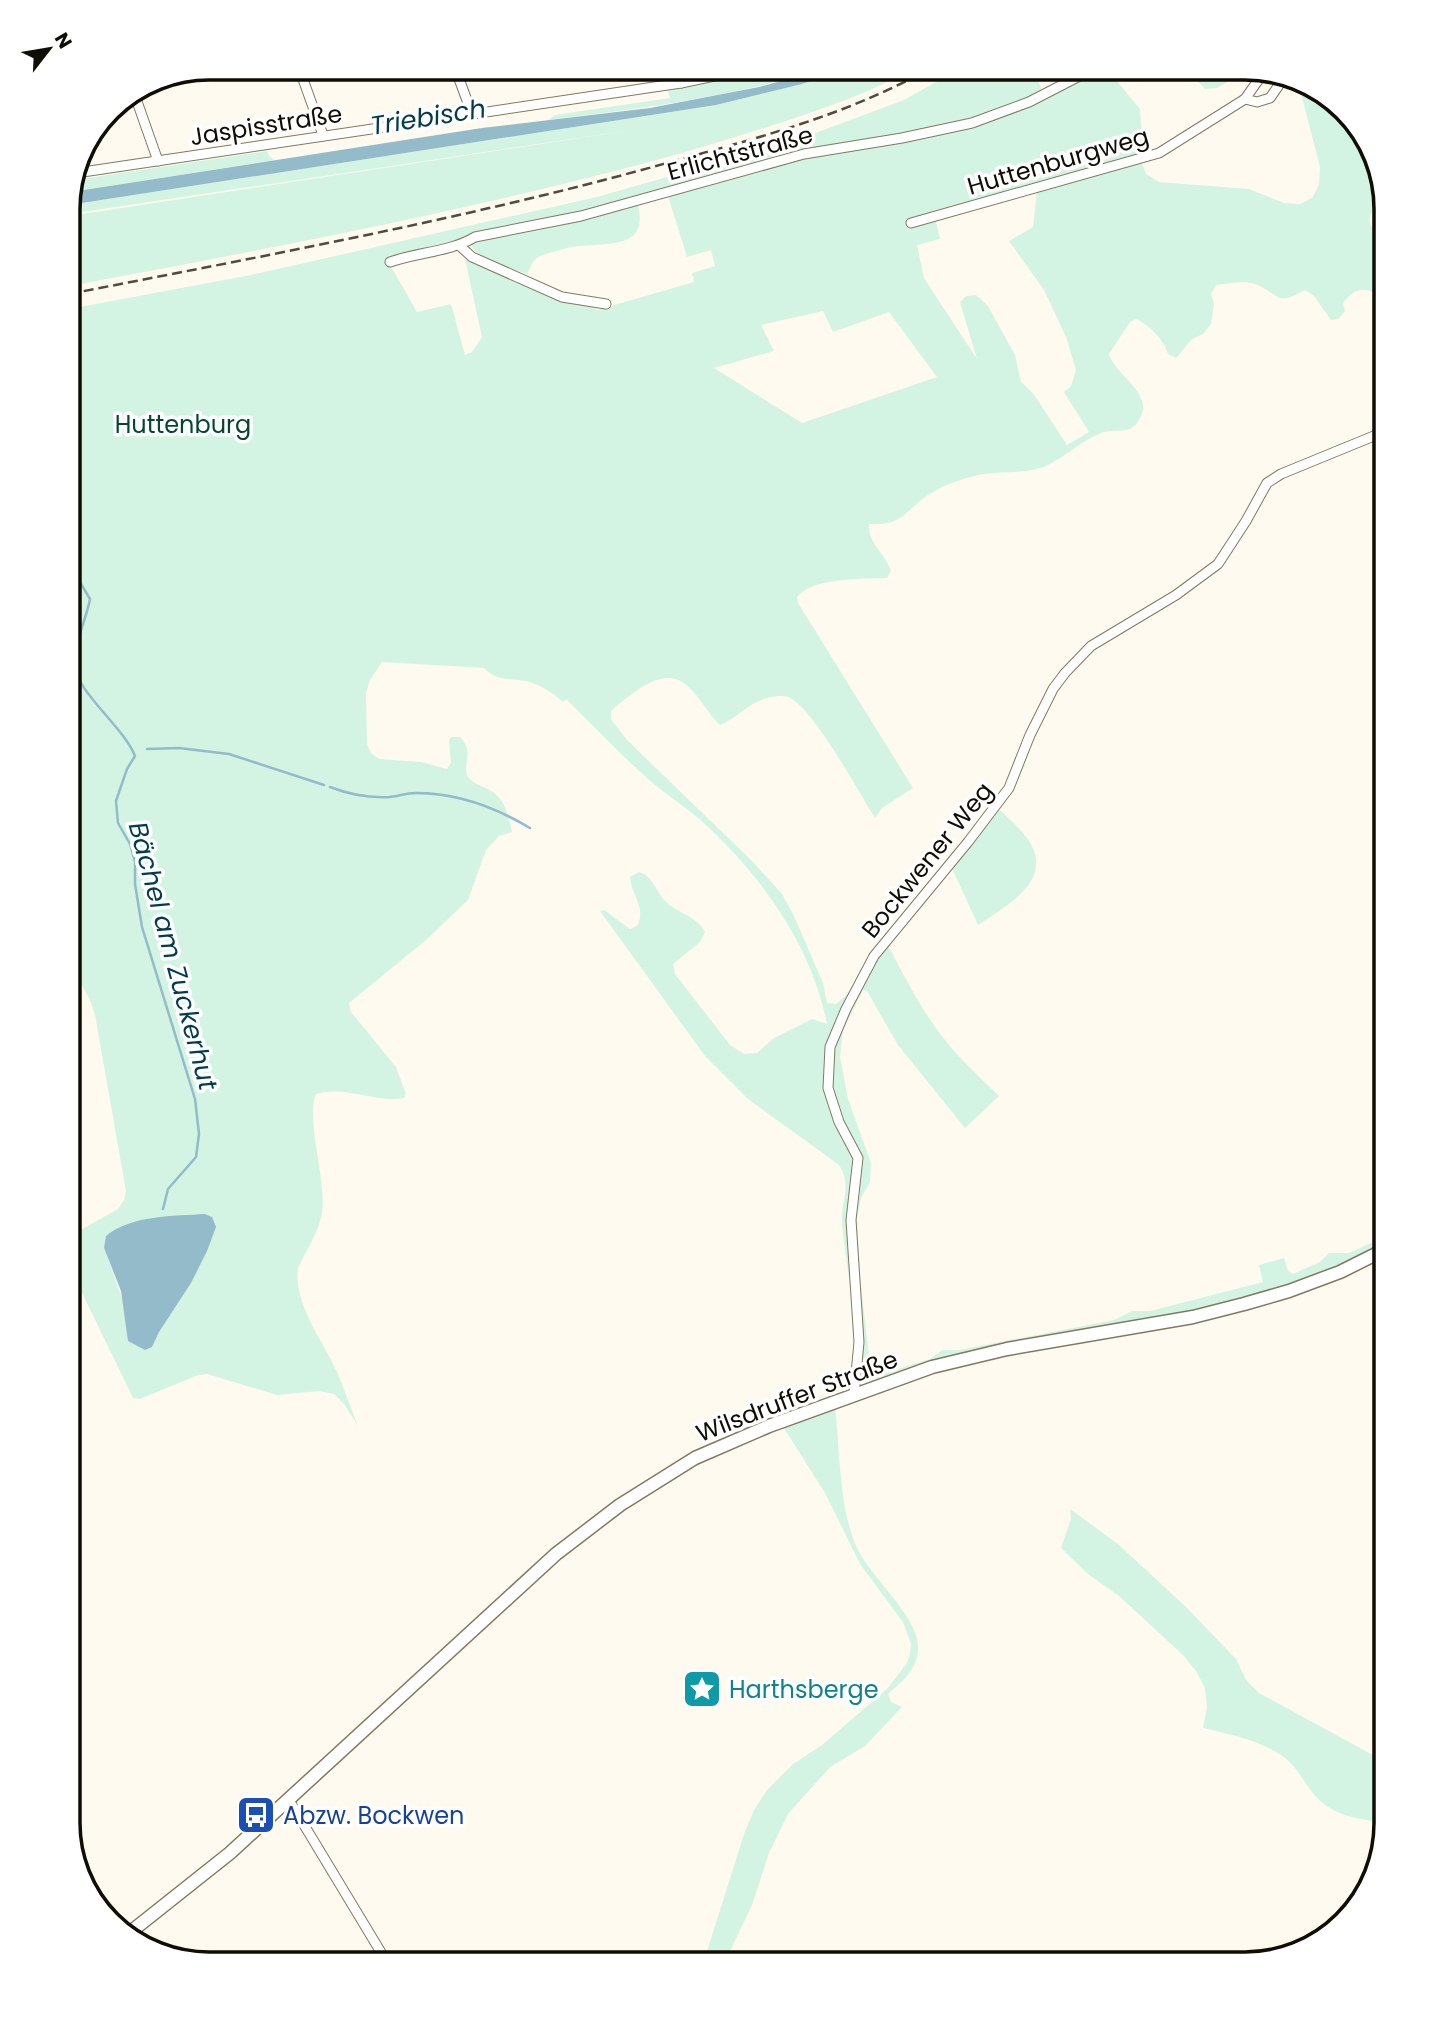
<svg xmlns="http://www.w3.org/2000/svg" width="1454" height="2032" font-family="Poppins,sans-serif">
  <rect width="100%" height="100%" fill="#fffaef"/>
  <g fill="#d3f4e2" fill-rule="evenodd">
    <path d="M 775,68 L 827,68 C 736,96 642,109 548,120 L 555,115 L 670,98 L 668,91 Z"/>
    <path d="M 850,68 L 913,68 C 873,92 830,106 786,121 C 736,137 685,153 634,166 C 447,215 258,251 69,286 L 69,216 L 645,128 L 69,214 L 69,205 L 716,105 L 802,84 Z"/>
    <path d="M 961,68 L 1034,68 L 1041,88 L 1038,97 L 1095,68 L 1133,69 L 1116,80 L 1140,109 L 1143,153 L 1141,161 L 1146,174 L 1159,182 L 1249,189 L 1284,203 L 1300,204 L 1312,198 L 1319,185 L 1320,167 L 1298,82 L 1315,87 L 1367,139 L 1383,200 C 1362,218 1368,226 1386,244 L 1386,302 C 1371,287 1357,284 1343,303 L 1345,311 L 1338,319 L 1331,320 L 1314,296 L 1305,290 C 1274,307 1282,295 1255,284 C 1245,280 1227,284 1216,285 L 1211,294 L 1214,304 L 1211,324 L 1203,334 L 1192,339 L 1176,358 L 1168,354 C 1165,341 1148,324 1136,319 L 1130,322 L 1109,354 C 1115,375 1152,392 1141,416 C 1131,438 1118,427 1101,433 C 1081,441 1065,457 1046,466 C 1028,474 1002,471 983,474 C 966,478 947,483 933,492 C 906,507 907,526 869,524 C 867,542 886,554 891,571 L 887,578 C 863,579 813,577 797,597 L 798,603 L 913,788 L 882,808 L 875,818 C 858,791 817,715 792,699 C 787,695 778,696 772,697 C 752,699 738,718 720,725 C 707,713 698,693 684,683 C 660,666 628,697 611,711 L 611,719 L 627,740 L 751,860 L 782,894 L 794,916 L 823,983 L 827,1003 L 836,1004 C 858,987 871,965 886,942 C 905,977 923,1014 949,1045 C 964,1063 982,1079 999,1096 L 965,1128 L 898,1045 L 867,991 L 863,990 L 843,1031 L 840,1057 L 848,1099 L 871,1163 L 870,1182 L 861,1198 L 857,1218 L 861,1286 L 871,1373 L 876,1376 L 930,1359 L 942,1350 L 959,1350 L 1114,1320 L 1132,1311 L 1150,1311 L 1263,1282 L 1259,1265 L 1284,1258 L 1288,1271 L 1293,1274 L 1320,1262 L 1329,1253 L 1349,1253 L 1386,1236 L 1386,1249 L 1244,1304 L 1007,1349 L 846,1398 C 867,1342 846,1279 842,1222 C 841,1201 852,1185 839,1165 L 748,1099 L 705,1056 L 600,911 L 604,910 L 630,929 L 637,926 C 647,908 631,895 630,877 L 639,872 C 652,875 656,891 665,901 C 678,914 696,915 705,932 L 700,942 L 673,964 L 675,974 L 730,1045 L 744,1054 L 757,1053 L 774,1038 L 812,1019 L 827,1024 C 812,947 763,878 706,825 C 688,808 666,795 647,778 C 619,753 593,725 566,699 L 563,702 C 554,694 545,688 533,683 C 515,677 498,683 484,668 L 382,662 L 370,680 L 366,693 L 367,744 L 371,753 L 379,759 L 421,762 L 447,769 L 451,763 L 449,740 L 451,737 L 460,737 C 476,754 460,765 469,778 C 475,785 486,787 493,792 C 506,801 509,818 512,832 L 499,836 L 486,850 L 468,900 L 426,940 L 349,1003 L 351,1012 L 396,1067 L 406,1094 L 404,1098 C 375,1103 344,1085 316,1094 C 305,1118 327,1181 322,1213 C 319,1231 306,1251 298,1268 C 293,1304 324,1342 338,1374 C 345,1391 351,1409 358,1426 L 344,1404 L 334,1394 L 319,1391 L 277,1395 L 207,1374 L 198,1375 L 140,1399 L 133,1398 L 68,1264 L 68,1237 L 118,1209 L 124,1200 L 126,1191 L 95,1015 L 90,1000 L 68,960 L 69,309 L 251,275 L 597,197 L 802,138 L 904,100 ZM 1037,191 L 1033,227 L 1009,241 L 1044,290 L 1066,337 L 1076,370 L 1071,386 L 1064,392 L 1089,432 L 1067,445 L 1033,393 L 1021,382 L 1015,355 L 988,306 L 976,295 L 966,296 L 960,302 L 977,359 L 924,278 L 917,245 L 940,239 L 936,221 ZM 667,193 L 687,257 L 711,250 L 715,266 L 692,273 L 694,282 L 597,310 L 588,304 L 465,259 L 482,337 L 472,352 L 465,355 L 451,304 L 417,312 L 389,263 L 460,246 L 473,234 L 517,231 L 471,244 C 477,262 510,268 527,274 C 530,268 533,259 540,256 C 549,253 562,249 572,247 C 604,241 652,253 637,201 ZM 823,311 L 833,332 L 889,312 L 937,377 L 802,423 L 714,368 L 774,351 L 761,325 ZM 205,1214 L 212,1217 L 191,1283 L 158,1332 L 152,1347 L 124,1304 L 104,1248 L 162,1217 Z"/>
    <polygon points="1144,69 1251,69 1217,88 1205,89 1193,76 1181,75 1160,79"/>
    <polygon points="267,151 270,157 275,160 71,192 74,180"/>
    <path d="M 996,806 C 1006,816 1018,826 1027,838 C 1057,880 1007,905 978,925 L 950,864 Z"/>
    <path d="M 835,1407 C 840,1450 839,1506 856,1546 C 870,1577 916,1614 918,1645 C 919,1668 904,1680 888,1694 L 891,1702 L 902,1707 L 865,1746 L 830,1767 L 788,1814 L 769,1853 L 752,1905 L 731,1949 L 727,1964 L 703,1964 L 744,1834 L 754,1810 L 767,1790 L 793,1764 L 822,1745 L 887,1689 L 907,1663 L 910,1654 L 911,1644 L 903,1622 L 860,1564 L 825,1493 L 784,1428 Z"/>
    <path d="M 1070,1509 L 1118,1544 L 1187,1608 L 1236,1659 L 1246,1680 L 1259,1693 L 1371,1754 L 1380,1758 L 1386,1756 L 1386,1823 C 1358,1819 1330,1816 1312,1792 C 1302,1779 1295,1764 1281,1755 C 1258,1740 1229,1734 1203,1728 L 1207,1707 L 1205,1688 L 1196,1671 L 1184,1656 L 1119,1596 L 1088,1574 L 1061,1548 L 1071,1519 Z"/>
  </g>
  <g fill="#93bbca">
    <polygon points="827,68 850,68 802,84 716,105 69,205 71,192 482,128 650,108 759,87"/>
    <path d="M 205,1214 L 212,1217 L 216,1227 L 207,1251 L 191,1283 L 159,1332 L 152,1347 L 145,1350 L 128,1341 L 121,1291 L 104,1248 L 106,1236 C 132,1215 173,1216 205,1214 Z"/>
  </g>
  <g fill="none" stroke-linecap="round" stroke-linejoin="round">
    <g stroke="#93bbca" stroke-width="2.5">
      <path d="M 69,564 L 90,599 C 88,613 72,653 73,662 C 76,692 123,726 135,756 L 127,769 L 116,801 L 118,823 L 130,844 L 135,862 L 135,884 L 142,927 L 195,1099 L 199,1134 L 196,1157 L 168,1189 L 163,1209"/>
      <polyline points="147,749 179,748 229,754 324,785"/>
      <path d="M 330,787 C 348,794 370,798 389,797 C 398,796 407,793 416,793 C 457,793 495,807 530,828"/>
    </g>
    <defs>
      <g id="street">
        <polyline points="299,68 323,135"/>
        <polyline points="455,68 472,114"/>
        <polyline points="676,68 681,83"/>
        <polyline points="134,93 158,161"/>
        <polyline points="1245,99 1257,102 1270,98 1279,85 1280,77"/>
        <polyline points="76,173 681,83 752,68"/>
        <polyline points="911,223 1159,153 1245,99 1264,72"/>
        <polyline points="460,246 472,257 562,297 606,304"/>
        <path d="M 390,262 C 418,252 450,252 475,237 L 581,216 L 804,154 L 902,138 L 972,123 L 1029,102 L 1095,68"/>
        <polyline points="854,1395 859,1342 851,1220 858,1158 839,1122 828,1088 830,1047 846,1009 874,956 968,842 1009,788 1030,735 1053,689 1065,673 1091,646 1176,595 1218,564 1246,521 1267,483 1281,474 1386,431"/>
        <polyline points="289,1800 388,1964"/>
      </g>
      <polyline id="secondary" points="128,1934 230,1853 556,1554 620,1505 695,1458 769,1426 932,1367 1007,1349 1193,1317 1244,1304 1289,1291 1340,1272 1386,1249"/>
    </defs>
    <use href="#street" stroke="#82795f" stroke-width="11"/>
    <use href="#secondary" stroke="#82795f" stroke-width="15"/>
    <use href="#street" stroke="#fff" stroke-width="9"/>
    <use href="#secondary" stroke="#fff" stroke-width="12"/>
    <path stroke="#4e4b41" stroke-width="2.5" stroke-dasharray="10 5" stroke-linecap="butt" d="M 69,294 C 269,255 470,218 667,163 C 754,139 851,114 930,68"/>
  </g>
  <defs>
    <symbol id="sight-square" viewBox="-11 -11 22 22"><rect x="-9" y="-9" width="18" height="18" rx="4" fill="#0f9aa8" stroke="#fff"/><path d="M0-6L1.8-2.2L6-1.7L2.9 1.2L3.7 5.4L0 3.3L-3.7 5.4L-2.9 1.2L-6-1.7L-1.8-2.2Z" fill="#fff"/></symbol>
    <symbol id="bus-square" viewBox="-11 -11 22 22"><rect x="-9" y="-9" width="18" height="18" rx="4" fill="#1a4fb4" stroke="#fff"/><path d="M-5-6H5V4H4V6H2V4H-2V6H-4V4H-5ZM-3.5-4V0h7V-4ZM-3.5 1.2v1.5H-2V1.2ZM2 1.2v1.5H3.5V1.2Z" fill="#fff"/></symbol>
  </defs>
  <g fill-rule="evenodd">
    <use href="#sight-square" x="680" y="1667" width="44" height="44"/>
    <use href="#bus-square" x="234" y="1793" width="44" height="44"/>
  </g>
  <g text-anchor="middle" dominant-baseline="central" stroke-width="7" stroke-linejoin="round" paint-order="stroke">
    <g font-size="24" fill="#100d04" stroke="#fff">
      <text transform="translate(266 125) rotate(-9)">Jaspisstraße</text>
      <text transform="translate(740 153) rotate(-15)">Erlichtstraße</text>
      <text transform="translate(1058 161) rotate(-16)">Huttenburgweg</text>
      <text transform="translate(927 860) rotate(-51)">Bockwener Weg</text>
      <text transform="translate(797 1396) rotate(-21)">Wilsdruffer Straße</text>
    </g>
    <g font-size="24" fill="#02482f" stroke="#fff">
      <text x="183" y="424">Huttenburg</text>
    </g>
    <g font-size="24" fill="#0d838f" stroke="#fff" text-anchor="start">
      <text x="729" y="1689">Harthsberge</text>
    </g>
    <g font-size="24" fill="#164399" stroke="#fff" text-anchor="start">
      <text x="283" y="1815">Abzw. Bockwen</text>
    </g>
    <g font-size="26" font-style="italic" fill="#003c4d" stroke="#fff">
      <text transform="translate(428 117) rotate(-9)">Triebisch</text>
      <text transform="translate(173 956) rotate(75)">Bächel am Zuckerhut</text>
    </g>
  </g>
  <path d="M0 0H1454V2032H0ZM209 80H1245A129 129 0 0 1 1374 209V1823A129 129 0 0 1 1245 1952H209A129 129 0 0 1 80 1823V209A129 129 0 0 1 209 80Z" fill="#fff" fill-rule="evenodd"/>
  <path fill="none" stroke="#100d04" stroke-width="3.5" d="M209 80H1245A129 129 0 0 1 1374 209V1823A129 129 0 0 1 1245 1952H209A129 129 0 0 1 80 1823V209A129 129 0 0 1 209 80Z"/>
  <g transform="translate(49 49) rotate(59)" stroke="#ffffff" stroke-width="5" paint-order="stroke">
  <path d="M0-5L12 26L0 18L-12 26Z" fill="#100d04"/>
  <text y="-10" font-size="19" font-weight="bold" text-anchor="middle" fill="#100d04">N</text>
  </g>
</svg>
